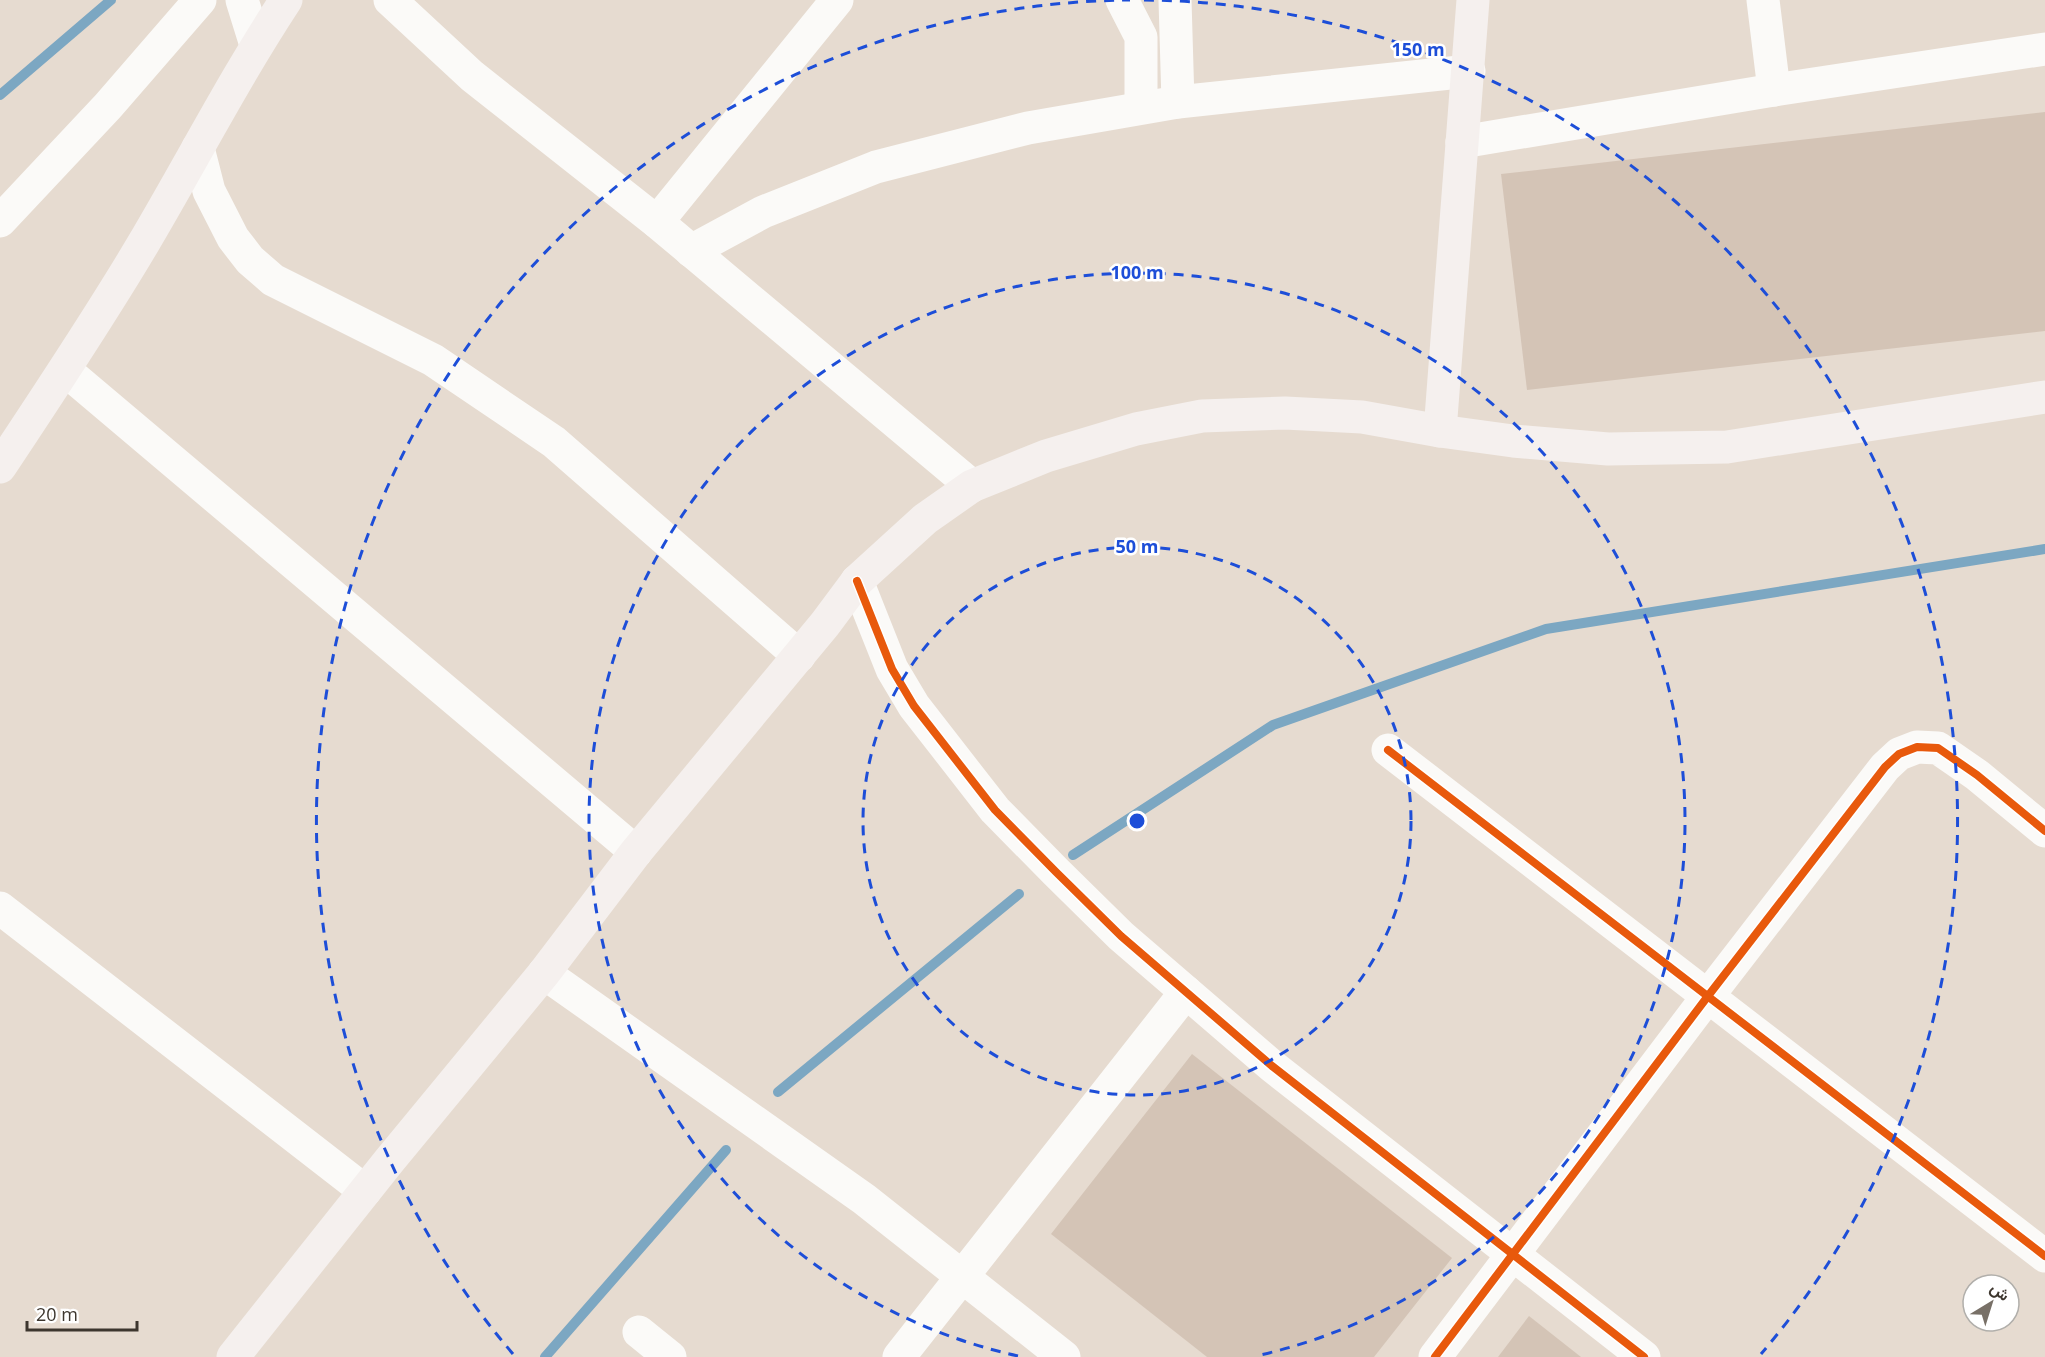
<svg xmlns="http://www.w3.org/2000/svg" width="2045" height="1357" font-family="'Open Sans',Vazirmatn,sans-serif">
  <rect width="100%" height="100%" fill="#e6dbd0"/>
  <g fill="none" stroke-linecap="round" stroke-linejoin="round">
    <g stroke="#7ca7c2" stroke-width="10">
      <polyline points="0,95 111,0"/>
      <polyline points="1073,855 1273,725 1546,629 2045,549"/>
      <polyline points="778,1092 1019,894"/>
      <polyline points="545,1357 726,1150"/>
    </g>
  </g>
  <g fill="#d4c4b6">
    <polygon points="2045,112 2045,331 1527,390 1501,174"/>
    <polygon points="1192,1054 1452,1258 1374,1357 1207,1357 1051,1234"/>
    <polygon points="1529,1316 1581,1357 1498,1357"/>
  </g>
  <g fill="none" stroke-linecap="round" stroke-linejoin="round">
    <g stroke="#fbfaf8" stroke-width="33">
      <polyline points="242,0 256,45"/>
      <polyline points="390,0 472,76 657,222 972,486"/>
      <polyline points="1122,0 1141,37 1141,107"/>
      <polyline points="1175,0 1178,102"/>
      <polyline points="1763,0 1774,90"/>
      <polyline points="1462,142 1774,90 2045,49"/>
      <polyline points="198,148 209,191 233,238 250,260 273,280 433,360 554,442 799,656"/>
      <polyline points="0,221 108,106 200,0"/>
      <polyline points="657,222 837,0"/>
      <polyline points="691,251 763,212 876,167 1028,128 1178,102 1469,71"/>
      <polyline points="65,370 636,852"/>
      <polyline points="857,581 892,669 914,706 995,810 1056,872 1121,936 1272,1066 1644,1357"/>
      <polyline points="1388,750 2045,1256"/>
      <polyline points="0,908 365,1191"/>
      <polyline points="544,973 864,1199 1064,1357"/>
      <polyline points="639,1332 670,1357"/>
      <polyline points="899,1357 1186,992"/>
      <polyline points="1435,1357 1708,996 1885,767 1899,754 1917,747 1938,748 1977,775 2045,831"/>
    </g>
    <g stroke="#f5f0ee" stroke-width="33">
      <polyline points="1440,431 1473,0"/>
      <path d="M 0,467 C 49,393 98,320 143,244 C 191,163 234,79 286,0"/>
      <polyline points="233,1357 389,1161 544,973 636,852 825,624 857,581 925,519 972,486 1046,456 1136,429 1202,416 1285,413 1362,417 1440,431 1513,441 1608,449 1727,447 2045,397"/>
    </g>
    <defs>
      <g id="cycleway">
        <polyline points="857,581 892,669 914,706 995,810 1056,872 1121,936 1272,1066 1644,1357"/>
        <polyline points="1388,750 2045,1256"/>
        <polyline points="1435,1357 1708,996 1885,767 1899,754 1917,747 1938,748 1977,775 2045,831"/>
      </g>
    </defs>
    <use href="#cycleway" stroke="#fff" stroke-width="11"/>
    <use href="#cycleway" stroke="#e8590c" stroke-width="8"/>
  </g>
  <g fill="none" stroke="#1d4ed8" stroke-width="3" stroke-dasharray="10 8">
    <circle cx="1137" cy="821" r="274"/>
    <path d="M1018 1356A548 548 0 1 1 1256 1356"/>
    <path d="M513 1354A821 821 0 0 1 1130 0M1144 0A821 821 0 0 1 1761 1354"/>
  </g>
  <circle cx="1137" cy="821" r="9" fill="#1d4ed8" stroke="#fff" stroke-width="3"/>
  <g font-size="18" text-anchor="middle" font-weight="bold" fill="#1d4ed8" stroke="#fff" stroke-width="5" stroke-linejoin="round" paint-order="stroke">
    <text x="1418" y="56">150 m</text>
    <text x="1137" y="279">100 m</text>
    <text x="1137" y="553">50 m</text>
  </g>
  <g transform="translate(1991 1303) rotate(38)"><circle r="28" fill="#ffffff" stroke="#b1afab" stroke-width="1.5"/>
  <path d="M0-4.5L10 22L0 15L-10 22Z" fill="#787067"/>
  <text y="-9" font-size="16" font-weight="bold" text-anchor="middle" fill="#3d362e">ش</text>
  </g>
  <path d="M27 1321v9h110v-9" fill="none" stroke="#3d362e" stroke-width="3"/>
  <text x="36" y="1321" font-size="18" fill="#3d362e" stroke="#ffffff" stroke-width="4.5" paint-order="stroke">20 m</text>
</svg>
